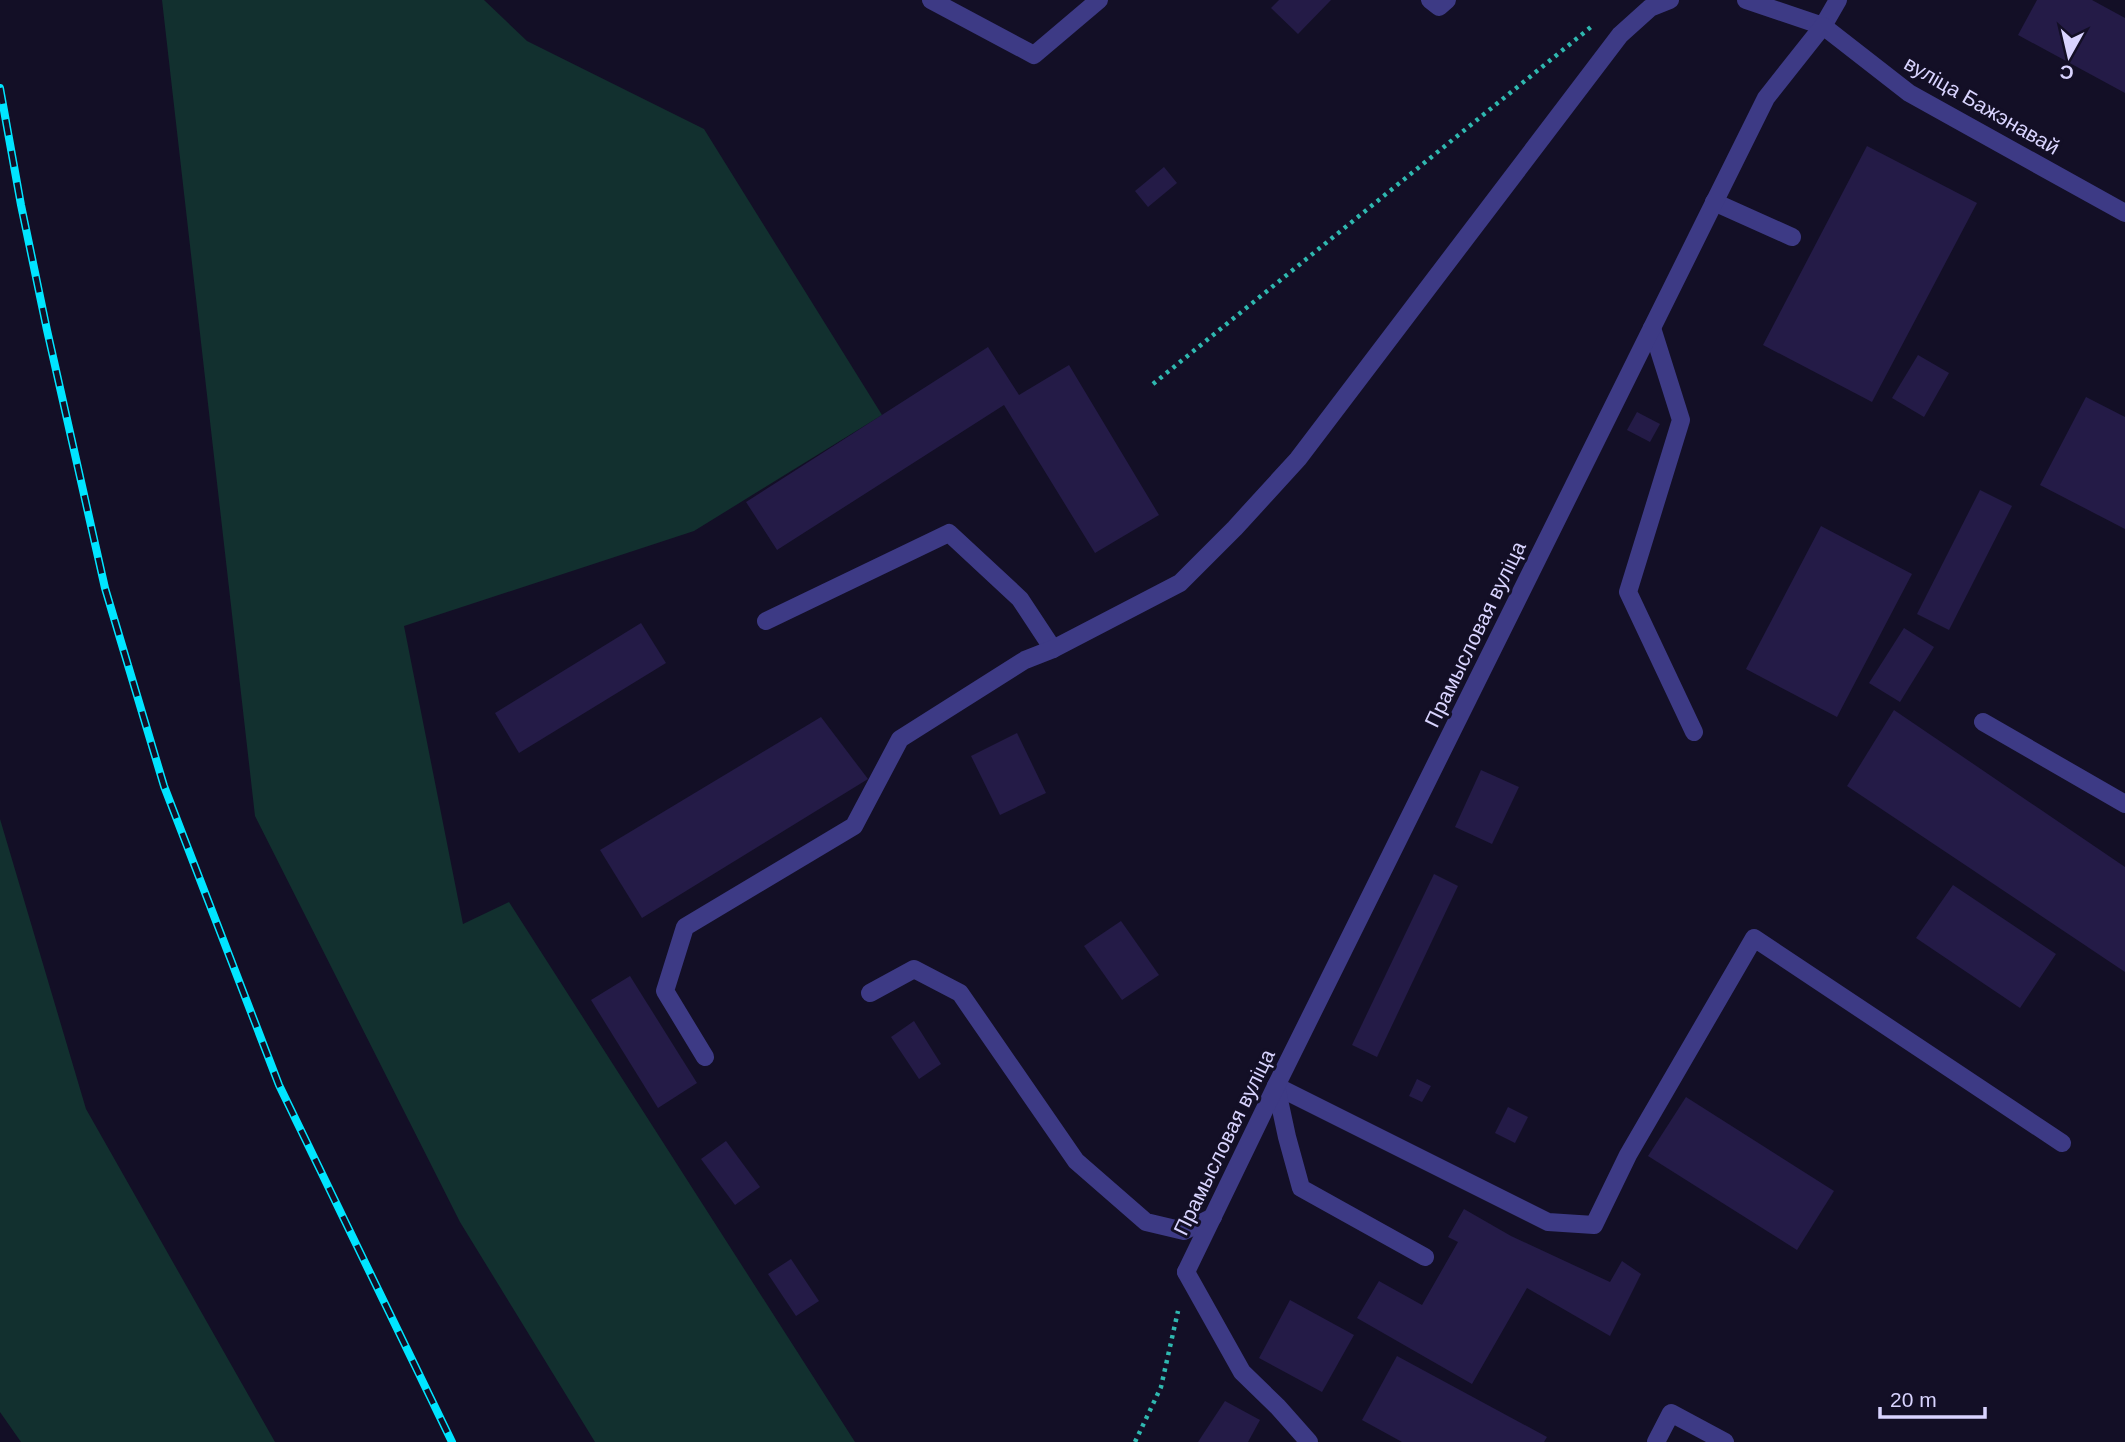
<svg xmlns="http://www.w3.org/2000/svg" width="2125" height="1442" font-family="Helvetica,sans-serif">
  <rect width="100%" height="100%" fill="#130f26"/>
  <g fill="#12302f">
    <polygon points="162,0 484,0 527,41 704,129 882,415 694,531 404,626 463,924 509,902 855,1442 595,1442 460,1222 255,816"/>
    <polygon points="0,819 86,1109 275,1442 21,1442 0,1412"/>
  </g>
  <g fill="#241b47">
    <polygon points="1279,0 1331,0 1298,34 1271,8"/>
    <polygon points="2037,0 2092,0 2125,18 2125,93 2018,35"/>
    <polygon points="1867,146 1977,203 1872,402 1763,345"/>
    <polygon points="1164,167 1177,183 1148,207 1135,191"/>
    <polygon points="988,347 1019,395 1069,365 1159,515 1095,553 1004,405 777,550 746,502"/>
    <polygon points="1918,355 1949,373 1924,417 1892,398"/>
    <polygon points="2086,397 2125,417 2125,529 2040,485"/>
    <polygon points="1637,412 1660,424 1650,442 1627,430"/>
    <polygon points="1980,490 2012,506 1949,630 1917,614"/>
    <polygon points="1821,526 1912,574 1837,717 1746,669"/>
    <polygon points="641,623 666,663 519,753 495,713"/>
    <polygon points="1904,628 1934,647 1900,702 1869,683"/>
    <polygon points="1894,710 2125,867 2125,972 1847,786"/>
    <polygon points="821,717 868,779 642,918 600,850"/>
    <polygon points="1017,733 1046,793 1000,815 971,756"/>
    <polygon points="1481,770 1519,787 1492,844 1455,827"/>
    <polygon points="1434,874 1458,886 1377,1057 1352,1045"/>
    <polygon points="1953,885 2056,954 2020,1008 1916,938"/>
    <polygon points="1121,921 1159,975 1122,1000 1084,946"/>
    <polygon points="630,976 697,1083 658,1108 591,1000"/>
    <polygon points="914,1021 941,1064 919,1079 891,1037"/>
    <polygon points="1417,1079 1431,1086 1422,1102 1409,1096"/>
    <polygon points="1686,1097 1834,1191 1797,1250 1648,1156"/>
    <polygon points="1508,1107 1528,1117 1515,1143 1495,1133"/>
    <polygon points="726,1141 760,1187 735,1205 701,1159"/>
    <polygon points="1464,1209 1511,1236 1610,1282 1622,1261 1641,1274 1610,1336 1527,1288 1472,1384 1357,1318 1379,1281 1422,1305 1458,1242 1448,1237"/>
    <polygon points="791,1259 819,1301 796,1316 768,1274"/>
    <polygon points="1290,1300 1354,1335 1322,1392 1259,1358"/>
    <polygon points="1397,1356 1547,1437 1544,1442 1402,1442 1362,1420"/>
    <polygon points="1225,1401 1260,1420 1248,1442 1198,1442"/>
  </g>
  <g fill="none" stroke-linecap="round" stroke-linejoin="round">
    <g stroke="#2fb8b0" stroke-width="4.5" stroke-dasharray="3.5 5" stroke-linecap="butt">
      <polyline points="1153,384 1591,27"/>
      <polyline points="1135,1442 1161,1387 1178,1311"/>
    </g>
    <g stroke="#3d3a85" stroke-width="18">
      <polyline points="931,0 1034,55 1099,0"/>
      <polyline points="1430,0 1439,7 1447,0"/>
      <polyline points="1746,0 1823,26 1838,0"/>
      <polyline points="1714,202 1792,237"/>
      <polyline points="1652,328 1681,420 1628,592 1694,732"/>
      <polyline points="766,621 949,533 1020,599 1053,649"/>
      <polyline points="1983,722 2125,804"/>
      <polyline points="870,993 914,969 960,993 1076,1161 1146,1222 1184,1231 1213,1217"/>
      <polyline points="705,1057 665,991 685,927 854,826 900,739 1025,660 1053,649 1180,583 1235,528 1298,459 1620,35 1650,8 1670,0"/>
      <polyline points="1276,1086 1548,1222 1594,1225 1628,1155 1754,938 2062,1143"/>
      <polyline points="1276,1086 1287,1137 1301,1188 1425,1257"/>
      <polyline points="1186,1272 1242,1372 1278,1407 1309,1442"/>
      <polyline points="1656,1442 1671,1413 1725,1442"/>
    </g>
    <polyline stroke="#3d3a85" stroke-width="18" points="1186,1272 1276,1086 1766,98 1823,26 1909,93 2125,213"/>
    <defs>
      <polyline id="rail" points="0,88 21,205 47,330 105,588 164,786 279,1085 452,1442"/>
    </defs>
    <use href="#rail" stroke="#00e5ff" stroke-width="8"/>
    <use href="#rail" stroke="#130f26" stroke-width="5" stroke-dasharray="16" stroke-linecap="butt"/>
  </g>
  <g text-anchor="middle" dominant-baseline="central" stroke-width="6" stroke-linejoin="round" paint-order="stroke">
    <g font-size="21" fill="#d9d4ff" stroke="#130f26">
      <text transform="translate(1982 105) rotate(30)">вуліца Бажэнавай</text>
      <text transform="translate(1475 634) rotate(-64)">Прамысловая вуліца</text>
      <text transform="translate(1224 1142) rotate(-64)">Прамысловая вуліца</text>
    </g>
  </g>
  <g transform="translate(2069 56) rotate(188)" stroke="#130f26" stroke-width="5" paint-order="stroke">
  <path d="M0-5L12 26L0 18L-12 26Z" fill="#d9d4ff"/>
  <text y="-10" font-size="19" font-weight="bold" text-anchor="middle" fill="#d9d4ff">С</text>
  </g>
  <path d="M1880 1407v10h105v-10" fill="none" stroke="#d9d4ff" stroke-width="3.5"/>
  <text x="1890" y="1407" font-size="21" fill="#d9d4ff" stroke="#130f26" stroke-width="5" paint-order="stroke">20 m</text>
</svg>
